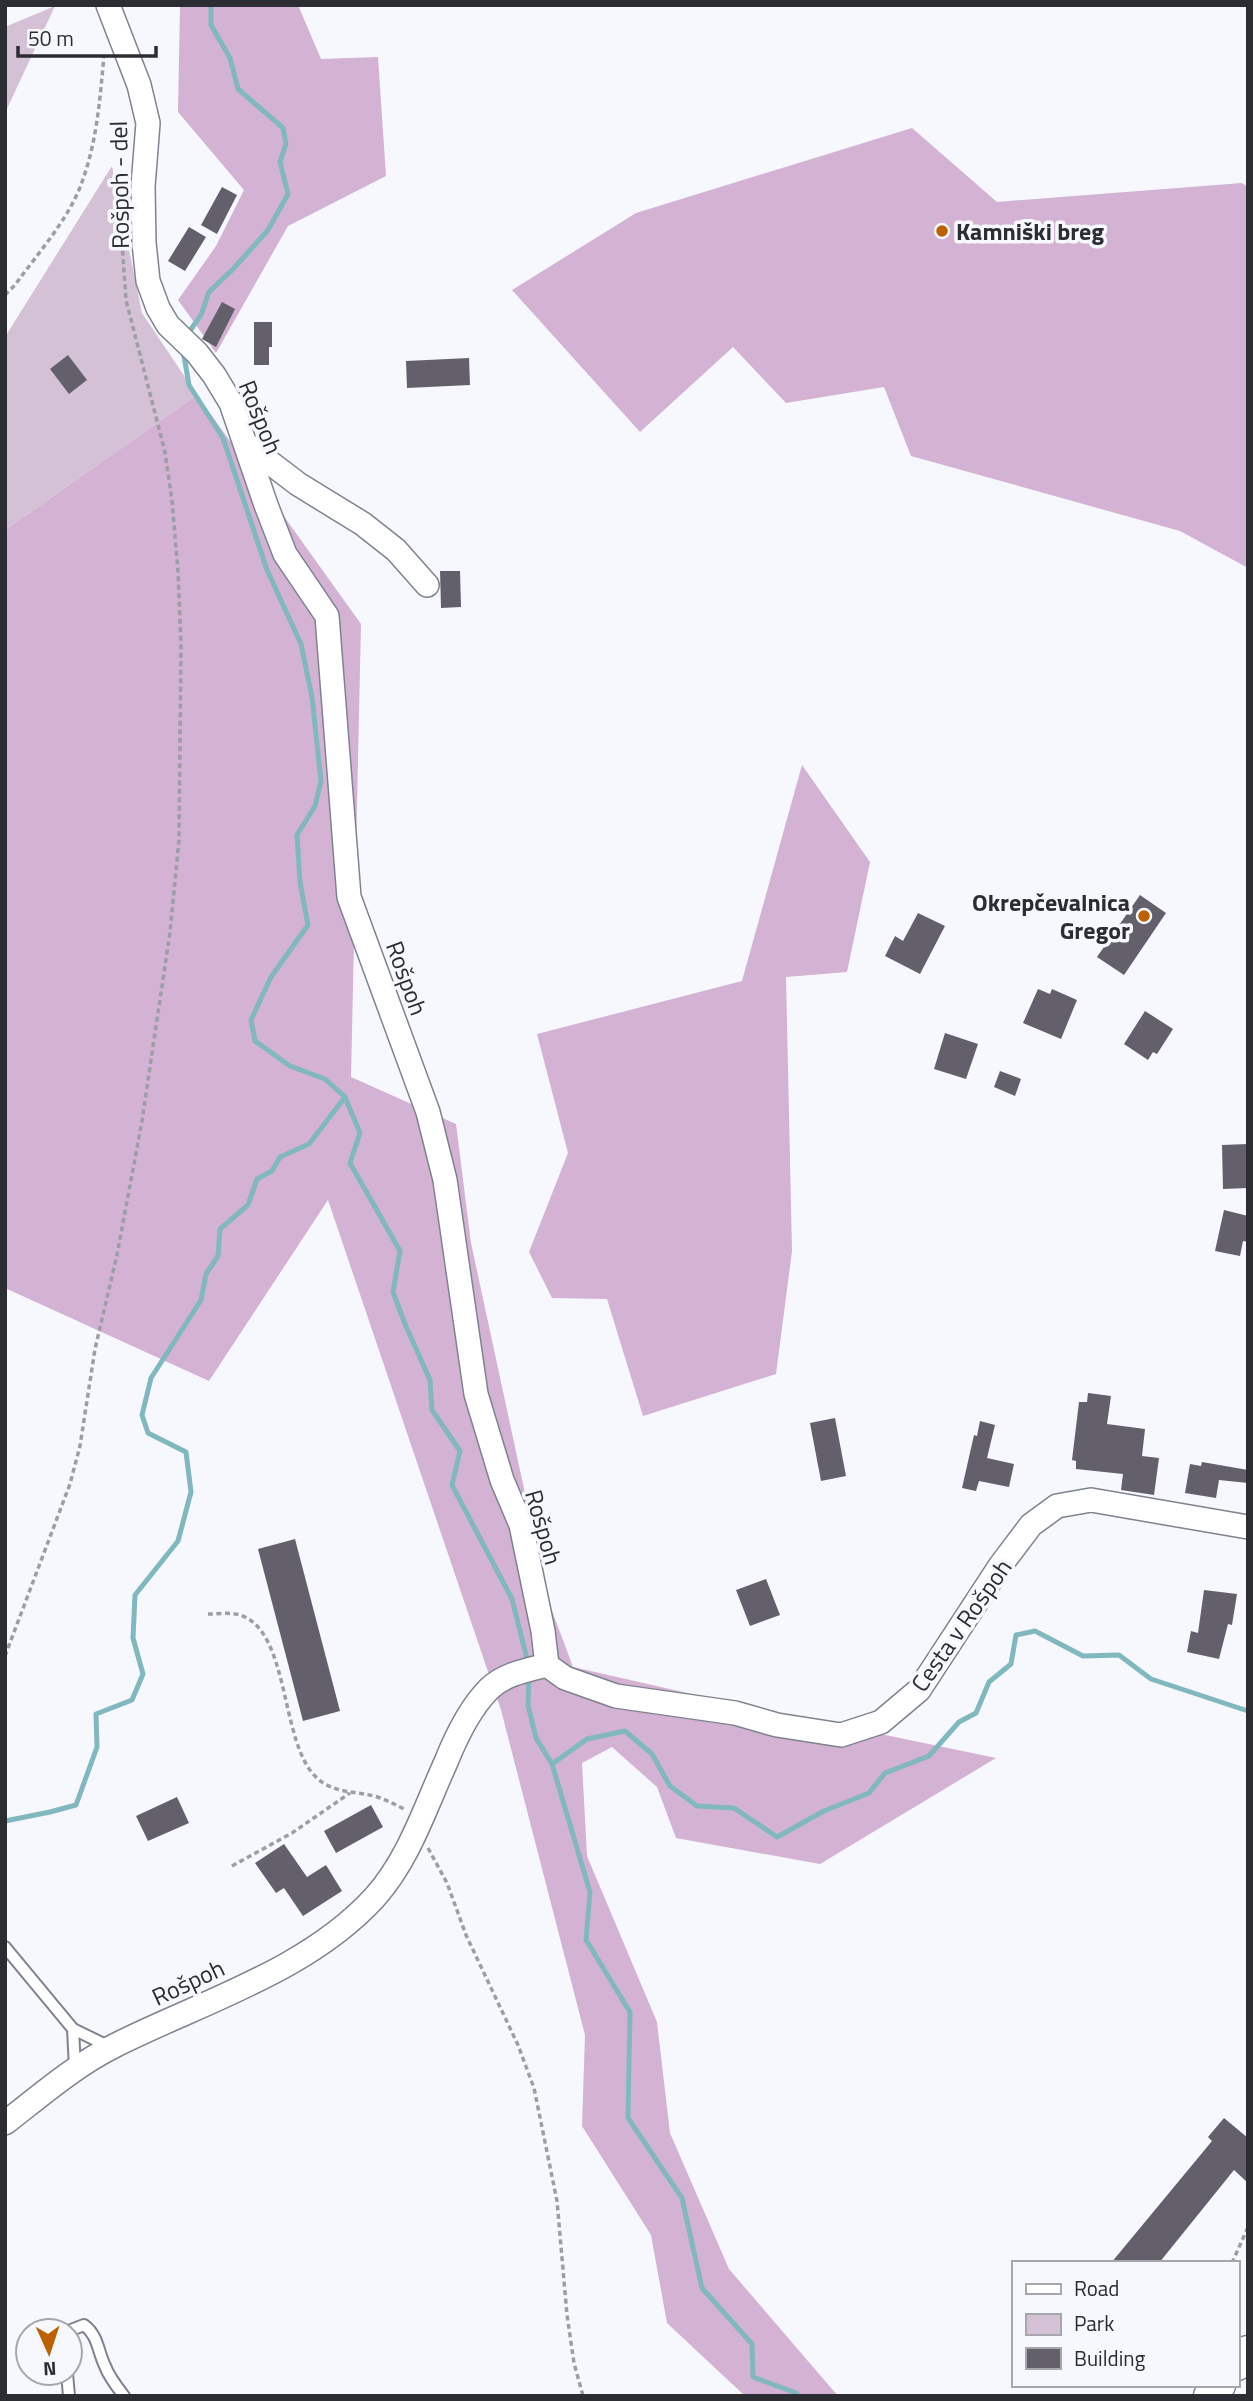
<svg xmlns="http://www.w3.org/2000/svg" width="1253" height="2401" font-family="'Titillium Web',sans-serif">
  <rect width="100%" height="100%" fill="#f6f8fd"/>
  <g fill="#d5c1d6">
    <polygon points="55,6 5,113 5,27"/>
    <polygon points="112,166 142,313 197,395 5,530 5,337"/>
  </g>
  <g fill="#d3b2d3">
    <polygon points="180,5 298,5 321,59 378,57 386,176 288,226 216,353 178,300 216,246 244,190 178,112"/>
    <polygon points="912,128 997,202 1242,183 1248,187 1248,568 1180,531 911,456 884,387 786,403 733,347 640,432 512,290 636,213"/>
    <polygon points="197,395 361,624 351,1077 456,1124 471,1243 548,1600 573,1667 740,1705 781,1719 871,1732 996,1758 820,1864 676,1838 657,1787 612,1747 582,1763 587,1856 657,2022 670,2133 729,2269 838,2396 745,2396 667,2323 651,2235 582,2126 585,2035 501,1710 328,1200 209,1381 5,1288 5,530"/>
    <polygon points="802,765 870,862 847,972 786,977 792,1251 776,1374 643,1416 607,1299 552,1298 529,1252 568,1153 537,1034 742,981"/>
  </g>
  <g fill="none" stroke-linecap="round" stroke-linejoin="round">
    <g stroke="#81b8be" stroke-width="5">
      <polyline points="187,335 201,315 209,292 234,268 268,230 288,194 280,162 286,144 283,128 238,89 230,58 211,25 211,5"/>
      <polyline points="183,350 189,385 223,438 267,570 301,644 312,697 321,781 315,806 297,835 300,882 308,925 271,977 251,1020 255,1041 290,1066 325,1079 345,1097 360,1133 350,1163 400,1251 393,1292 405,1324 430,1380 432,1410 460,1451 452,1485 512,1599 528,1663"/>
      <polyline points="529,1676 528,1705 536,1738 552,1764 590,1892 586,1940 630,2012 628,2118 682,2198 702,2288 752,2344 753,2377 796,2393 799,2396"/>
      <polyline points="552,1764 587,1739 625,1731 652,1754 670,1786 697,1806 734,1808 777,1837 824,1811 869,1793 885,1773 929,1756 959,1722 976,1713 989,1682 1011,1664 1016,1635 1035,1631 1083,1656 1119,1655 1151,1679 1248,1711"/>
      <polyline points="5,1821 50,1812 76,1805 97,1747 96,1714 132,1700 143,1674 133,1638 135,1595 178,1541 191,1492 186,1452 148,1433 142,1415 151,1378 201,1300 206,1274 218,1256 220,1229 248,1205 257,1179 272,1171 280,1157 309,1144 345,1097"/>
    </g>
  </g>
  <g fill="#63606c">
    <polygon points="222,187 237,195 217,234 201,225"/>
    <polygon points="189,227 206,237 185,271 168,261"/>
    <polygon points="222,302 235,309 216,347 202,339"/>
    <polygon points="254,322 272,322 272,347 269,347 269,365 254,365"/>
    <polygon points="68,355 87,380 69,394 50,369"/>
    <polygon points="469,358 470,385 407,388 406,361"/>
    <polygon points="440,571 460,571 461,607 441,608"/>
    <polygon points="1140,895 1166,913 1124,975 1097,957"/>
    <polygon points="918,913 945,926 920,974 885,956 895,936 903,941"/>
    <polygon points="1038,989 1050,994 1052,989 1077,1000 1061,1039 1023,1023"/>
    <polygon points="1145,1011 1173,1029 1157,1054 1153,1052 1148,1060 1124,1044"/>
    <polygon points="945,1033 978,1044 966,1079 934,1069"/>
    <polygon points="1000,1071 1021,1079 1015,1096 994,1087"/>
    <polygon points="1248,1144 1248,1188 1223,1189 1222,1145"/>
    <polygon points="1224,1210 1248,1216 1248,1242 1243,1241 1240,1256 1215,1251"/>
    <polygon points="1088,1393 1111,1396 1107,1424 1145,1429 1142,1456 1159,1458 1154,1495 1121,1490 1123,1474 1076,1469 1076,1461 1072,1460 1079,1402 1087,1402"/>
    <polygon points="835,1418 846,1476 821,1481 810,1423"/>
    <polygon points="980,1421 995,1425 987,1458 1014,1464 1009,1487 979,1481 976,1491 962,1488 974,1435 977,1436"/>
    <polygon points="1202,1462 1248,1470 1248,1483 1219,1480 1216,1498 1185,1493 1190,1464 1201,1466"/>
    <polygon points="295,1539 340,1711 303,1721 258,1549"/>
    <polygon points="766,1579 780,1615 750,1626 736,1590"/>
    <polygon points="1204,1590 1237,1594 1232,1625 1228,1624 1219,1659 1187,1652 1191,1631 1198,1633"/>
    <polygon points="177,1797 189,1823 148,1841 136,1816"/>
    <polygon points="371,1805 383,1827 336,1853 324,1831"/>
    <polygon points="284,1844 307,1877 326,1865 342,1891 303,1916 284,1888 276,1893 255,1863"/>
    <polygon points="1224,2118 1248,2138 1248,2183 1234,2170 1159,2263 1111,2263 1212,2141 1208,2137"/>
  </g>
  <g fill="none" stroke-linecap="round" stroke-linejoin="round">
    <defs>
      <g id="lane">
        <polyline points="5,1947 73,2029 110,2047"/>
        <polyline points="73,2029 75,2068"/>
        <path d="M 70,2335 L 71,2330 L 84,2325 C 98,2335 98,2352 105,2366 C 109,2377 117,2387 124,2396"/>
        <polyline points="67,2373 69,2396"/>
      </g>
      <g id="street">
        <polyline points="108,5 139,85 148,123 143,186 144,243 148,281 158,308 168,325 197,353 214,375 231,403 266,505 285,554 327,616 349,897 428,1112 445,1180 476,1394 502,1480 521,1525 543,1631 547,1665"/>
        <polyline points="247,445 298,484 363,524 396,550 427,585"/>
        <polyline points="547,1665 565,1678 616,1696 735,1713 777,1725 841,1735 881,1722 919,1690 1000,1566 1031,1525 1057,1506 1091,1500 1248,1527"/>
        <path d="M 5,2123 C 40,2096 74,2066 114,2046 C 201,2002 308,1971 375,1897 C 409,1859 425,1808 446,1762 C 456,1737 469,1709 489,1689 C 504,1674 528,1670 547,1665"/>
      </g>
      <g id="secondary">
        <polyline points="1237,2364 1248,2352"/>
        <polyline points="1210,2396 1219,2385"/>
      </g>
    </defs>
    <use href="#lane" stroke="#7e838f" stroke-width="14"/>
    <use href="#street" stroke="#7e838f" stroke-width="26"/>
    <use href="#secondary" stroke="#7e838f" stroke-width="35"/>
    <g stroke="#9c9ea3" stroke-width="3.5" stroke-dasharray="5 3.5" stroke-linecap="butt">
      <path d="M 5,295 L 15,285 C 38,253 69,219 82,182 C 97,141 100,99 104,55"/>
      <path d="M 208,1614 C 218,1614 230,1612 240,1615 C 290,1631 280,1741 315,1776 C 331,1793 353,1791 374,1796 C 385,1799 394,1804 404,1809"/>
      <polyline points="5,1656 70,1484 80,1446 95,1349 117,1255 142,1121 170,932 179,840 181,643 178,571 172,501 165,452 126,300 122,242"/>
      <polyline points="428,1848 447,1883 466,1935 518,2045 534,2088 557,2201 567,2315 574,2363 583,2396"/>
      <polyline points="232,1866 292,1833 350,1793"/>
      <polyline points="1232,2263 1248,2227"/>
    </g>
    <use href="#lane" stroke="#fff" stroke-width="10"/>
    <use href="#street" stroke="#fff" stroke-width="23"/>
    <use href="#secondary" stroke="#fff" stroke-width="32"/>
  </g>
  <g fill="#bb6100" stroke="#f6f8fd" stroke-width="2.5">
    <circle cx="942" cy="231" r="7"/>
    <circle cx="1144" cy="916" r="7"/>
  </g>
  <g text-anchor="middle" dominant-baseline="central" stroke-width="7" stroke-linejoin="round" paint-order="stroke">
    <g font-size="24" fill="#2b2d32" stroke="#f6f8fd">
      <text transform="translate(119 185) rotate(-91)">Rošpoh - del</text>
      <text transform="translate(261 417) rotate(68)">Rošpoh</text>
      <text transform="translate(407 978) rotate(70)">Rošpoh</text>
      <text transform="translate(544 1527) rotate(74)">Rošpoh</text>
      <text transform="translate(961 1625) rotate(-55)">Cesta v Rošpoh</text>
      <text transform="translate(188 1982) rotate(-25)">Rošpoh</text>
    </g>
    <g font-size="24" font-weight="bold" fill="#2b2d32" stroke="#f6f8fd" text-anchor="start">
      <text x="956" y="231">Kamniški breg</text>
      <text x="1130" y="902" text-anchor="end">Okrepčevalnica<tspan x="1130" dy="28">Gregor</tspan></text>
    </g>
  </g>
  <rect width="1253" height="2401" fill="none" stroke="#2b2d32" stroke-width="14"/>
  <rect x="1012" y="2261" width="228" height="126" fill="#f6f8fd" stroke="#a5a7ac" stroke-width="2"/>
  <rect x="1026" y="2284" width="35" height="10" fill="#ffffff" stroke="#a5a7ac" stroke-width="2"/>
  <text x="1074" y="2296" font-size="21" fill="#2b2d32">Road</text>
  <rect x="1026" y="2314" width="35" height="21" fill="#d5c1d6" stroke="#a5a7ac" stroke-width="2"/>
  <text x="1074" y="2331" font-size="21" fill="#2b2d32">Park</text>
  <rect x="1026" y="2348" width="35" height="21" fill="#63606c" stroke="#a5a7ac" stroke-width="2"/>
  <text x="1074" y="2366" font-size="21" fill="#2b2d32">Building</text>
  <g transform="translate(49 2352) rotate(177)"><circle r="33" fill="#f6f8fd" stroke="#a5a7ac" stroke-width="2"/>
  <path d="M0-5L12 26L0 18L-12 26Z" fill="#bb6100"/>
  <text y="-10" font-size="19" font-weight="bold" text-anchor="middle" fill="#2b2d32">N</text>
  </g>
  <path d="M18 46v10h138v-10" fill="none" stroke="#2b2d32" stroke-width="3.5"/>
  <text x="28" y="46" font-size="21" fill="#2b2d32" stroke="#f6f8fd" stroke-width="5" paint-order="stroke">50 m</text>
</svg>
